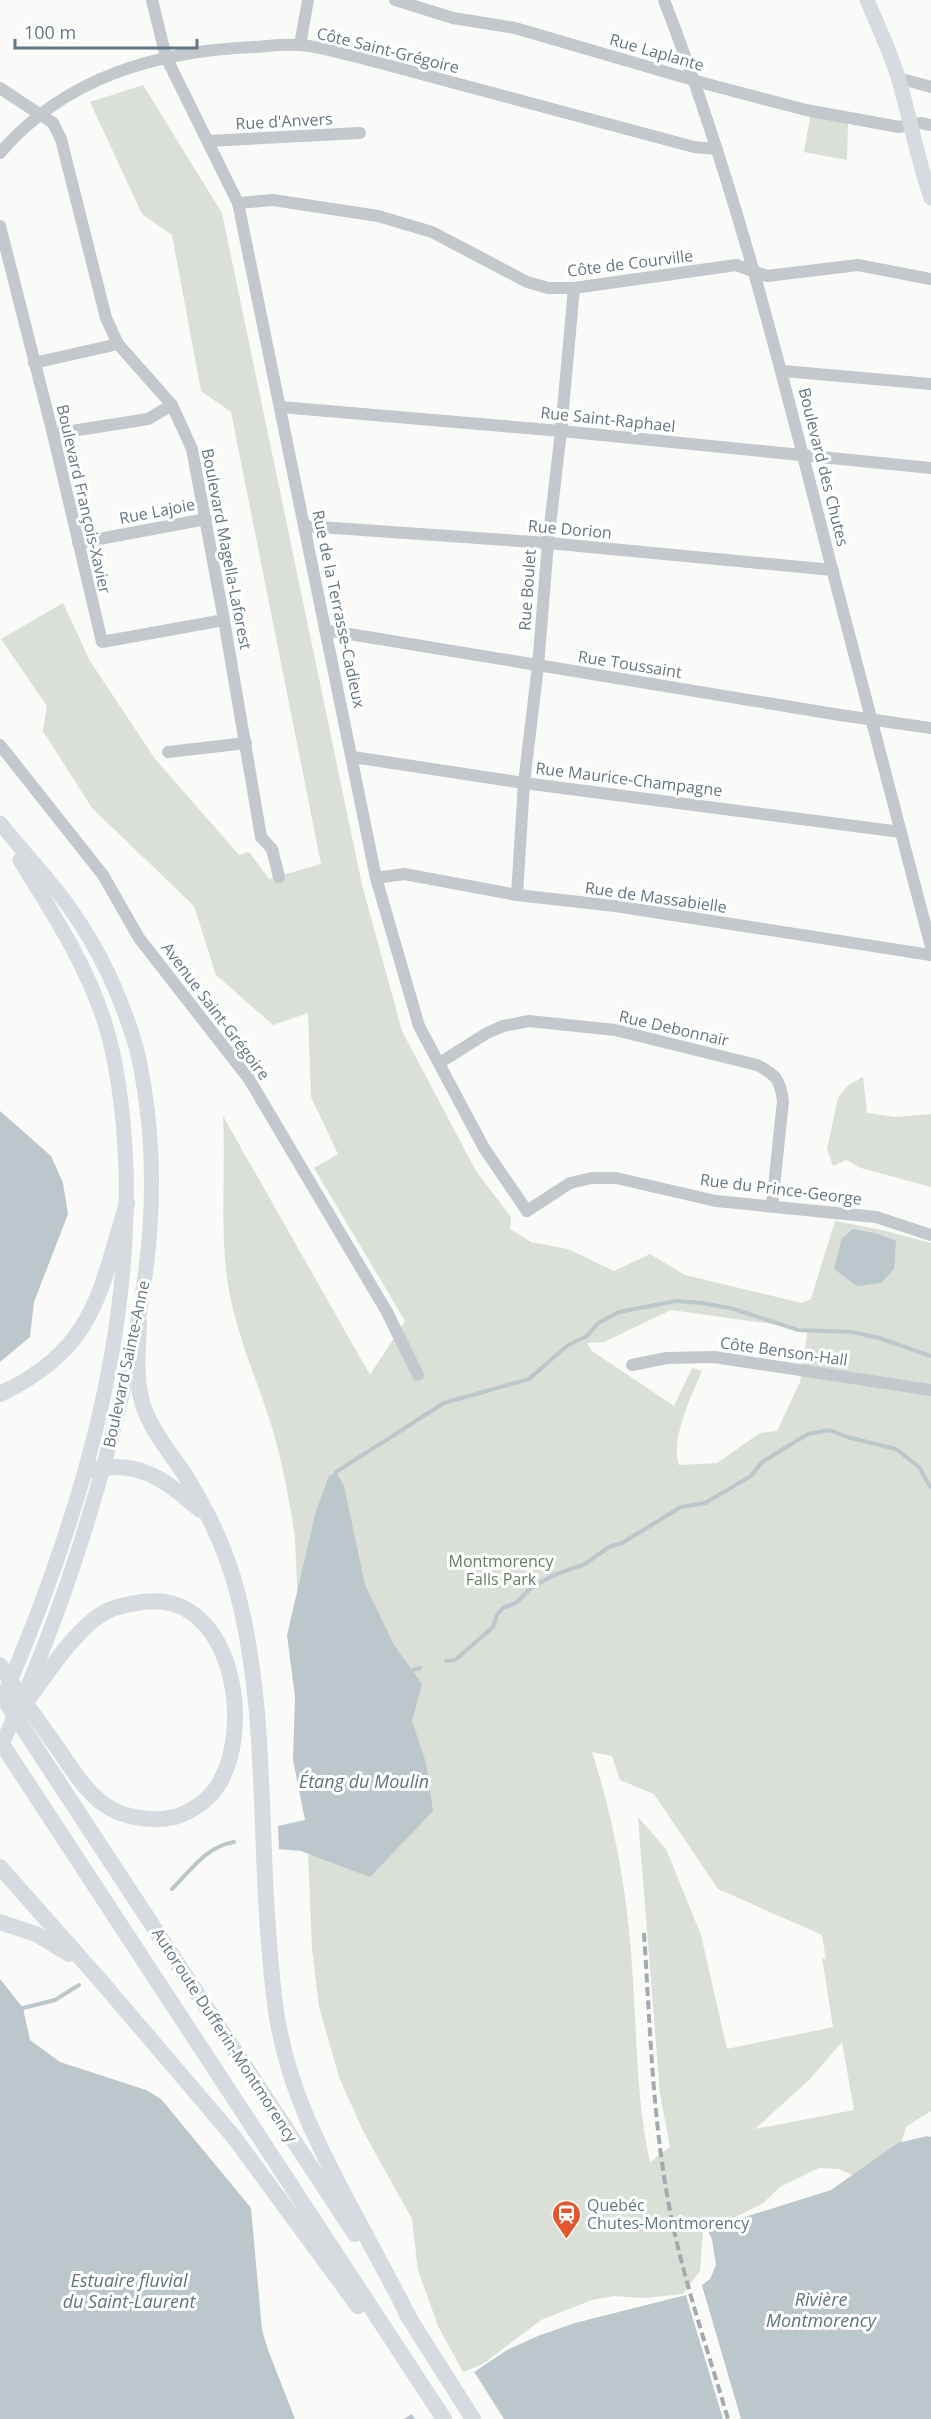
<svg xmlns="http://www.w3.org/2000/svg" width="931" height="2419" font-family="'Open Sans',sans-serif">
  <rect width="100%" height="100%" fill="#fafaf8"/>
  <g fill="#dadfd7" fill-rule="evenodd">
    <path d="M 143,85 L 222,213 L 362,885 L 402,1031 L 476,1171 L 511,1217 L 510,1229 L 531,1242 L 568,1249 L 614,1271 L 650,1254 L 685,1275 L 802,1303 L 811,1299 L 835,1221 L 882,1230 L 931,1243 L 931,2111 L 906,2127 L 898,2155 L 859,2178 L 839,2169 L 819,2168 L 780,2187 L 762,2204 L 719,2225 L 703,2231 L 700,2271 L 683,2294 L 644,2298 L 614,2296 L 592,2300 L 541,2320 L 483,2364 L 463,2372 L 438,2326 L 418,2270 L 412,2219 L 363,2131 L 339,2077 L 319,2007 L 312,1949 L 295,1537 C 289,1498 282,1459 270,1421 C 256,1378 237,1335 229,1290 C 219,1235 226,1173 223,1116 L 370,1375 L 405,1321 L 314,1168 L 338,1154 L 311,1097 L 308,1013 L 273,1025 L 216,975 L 194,906 L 92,808 L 43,731 L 47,706 L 1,639 L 63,603 L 90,661 L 155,759 L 239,855 L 249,852 L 269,879 L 321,864 L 231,412 L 201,391 L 172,235 L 142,214 L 90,102 ZM 671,1310 L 808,1329 L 800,1382 L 777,1431 L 760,1433 L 717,1463 L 679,1465 C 670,1440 692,1394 702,1371 L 692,1368 L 674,1406 L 592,1351 L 587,1343 L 604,1342 ZM 592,1752 L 612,1756 L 620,1780 L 654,1794 L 718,1889 L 822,1935 L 826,1960 L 822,1957 L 833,2027 L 727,2049 L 701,1935 L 666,1849 L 638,1817 L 660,2094 L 670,2147 L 650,2162 C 635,2095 637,2021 631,1953 C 626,1884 613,1818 592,1752 ZM 842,2042 L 854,2110 L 755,2129 L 810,2079 Z"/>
    <polygon points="811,112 848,121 847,160 804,152"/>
    <polygon points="863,1077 867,1113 896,1117 931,1114 931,1187 861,1168 846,1160 833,1166 827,1149 838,1098 847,1086"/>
  </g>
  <g fill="#bbc7cb">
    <polygon points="0,1111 51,1156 63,1183 68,1214 34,1302 30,1337 0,1362"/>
    <polygon points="853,1229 875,1233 896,1241 894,1269 881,1283 857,1286 834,1269 842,1238"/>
    <polygon points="336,1472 344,1486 365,1585 394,1645 422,1684 412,1721 426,1763 433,1811 370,1877 301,1851 279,1849 278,1826 305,1820 293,1760 295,1697 287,1635 316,1511 329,1476"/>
    <polygon points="0,1979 23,2008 30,2040 60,2062 146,2090 161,2099 251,2208 262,2330 268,2350 295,2419 0,2419"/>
    <polygon points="927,2136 931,2137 931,2419 404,2419 507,2350 538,2336 575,2323 690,2294 710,2279 716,2265 712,2239 707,2229 831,2190 898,2143"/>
  </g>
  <g fill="#fafaf8">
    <polygon points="701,2282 741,2419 723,2419 685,2292"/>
    <polygon points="473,2370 504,2419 415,2419 410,2412"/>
  </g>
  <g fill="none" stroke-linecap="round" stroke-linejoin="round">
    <g stroke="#bbc7cb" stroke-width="4">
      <polyline points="336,1472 444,1403 529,1379 568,1345 587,1336 598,1323 619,1312 676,1301 702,1303 734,1309 798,1330 852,1332 879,1338 931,1356"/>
      <polyline points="446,1661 455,1660 484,1635 493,1627 497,1615 503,1608 516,1603 531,1588 554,1575 585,1564 609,1547 622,1543 681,1507 705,1503 751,1476 762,1462 808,1434 830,1430 847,1437 896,1449 919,1467 931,1488"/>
      <polyline points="413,1670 420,1668"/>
      <path d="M 172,1889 C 191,1870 207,1846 234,1842"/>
      <polyline points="23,2008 55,2000 79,1985"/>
    </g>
    <g stroke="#c3c8cc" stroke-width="12">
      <polyline points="152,0 166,57 238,203 376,878 419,1026 484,1148 527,1211 570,1183 592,1178 616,1178 716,1201 876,1217 931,1235"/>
      <polyline points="395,0 453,18 515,28 707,84 806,110 899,127 921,123 931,125"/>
      <path d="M 664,0 C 736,185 783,377 832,569 C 865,695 898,821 931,947"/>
      <polyline points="300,45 308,0"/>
      <polyline points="898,78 931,87"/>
      <polyline points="0,88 53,123 61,139 106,318 118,344 172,405 192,449 224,620 261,837 272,849 279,877"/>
      <polyline points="208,141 360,133"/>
      <path d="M 0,153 C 65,77 157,51 254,47 C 269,46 285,44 300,45 C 317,46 336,52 354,56 L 694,147 L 717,149"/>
      <polyline points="238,203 273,200 378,216 432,232 527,282 548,288 574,288 736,265 767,276 858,265 931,279"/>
      <polyline points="0,226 53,434 102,642 224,620"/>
      <polyline points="34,363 118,344"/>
      <polyline points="783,371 931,384"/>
      <polyline points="281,407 561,431 931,468"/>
      <polyline points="53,434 148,419 172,405"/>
      <polyline points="305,526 548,543 833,570"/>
      <polyline points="78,543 206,519"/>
      <polyline points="325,630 840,715 931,728"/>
      <polyline points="0,745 103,875 139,938 249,1079 387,1312 418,1375"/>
      <polyline points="168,752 246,743"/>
      <polyline points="353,757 524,783 901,832"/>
      <polyline points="376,878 404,874 517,895 615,906 931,955"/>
      <polyline points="517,895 524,783 538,666 548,543 561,431 574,288"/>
      <path d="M 441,1062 L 487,1033 L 503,1026 L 529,1021 L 615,1030 L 757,1065 C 776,1075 780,1079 783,1101 L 772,1205"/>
      <polyline points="632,1365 667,1358 714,1357 931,1390"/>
    </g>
    <g stroke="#d6dbdf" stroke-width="15">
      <path d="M 867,0 C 878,26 890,51 898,77 C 910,117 917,158 931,198"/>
      <path d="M 0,823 C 21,849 44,874 64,900 C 96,943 121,995 136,1047 C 143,1072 146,1099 149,1125 C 159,1234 139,1330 112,1435 C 84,1542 48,1648 0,1748"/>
      <path d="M 7,1689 C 77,1523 131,1350 126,1168 C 124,1118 119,1067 104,1020 C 85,962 52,912 20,860"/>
    </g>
    <g stroke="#d6dbdf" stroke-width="16">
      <path d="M 139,1323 C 138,1349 135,1376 142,1402 C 150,1429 169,1451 185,1475 C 209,1513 227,1551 238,1595 C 267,1709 259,1827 269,1943 C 272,1973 273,2003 280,2033 C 293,2097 319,2146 349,2204 C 370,2243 391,2282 411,2321"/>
      <path d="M 0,1394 C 95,1349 99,1294 127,1203"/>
      <path d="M 87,1471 C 137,1458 163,1478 200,1510"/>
      <path d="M 0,1665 L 4,1671 C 22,1698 40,1724 59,1750 C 72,1769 85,1791 105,1805 C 123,1818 153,1822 175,1817 C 193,1811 211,1799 220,1782 C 254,1723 231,1590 143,1602 C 128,1604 112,1607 100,1615 C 68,1637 37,1689 13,1720"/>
      <polyline points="0,1693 355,2234"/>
      <polyline points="0,1741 444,2419"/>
      <polyline points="0,1867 100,1980 233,2136 358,2306"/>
      <polyline points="0,1922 36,1934 69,1954"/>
      <polyline points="406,2313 473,2419"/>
    </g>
    <path stroke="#a2aab0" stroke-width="4" stroke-dasharray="9 4.5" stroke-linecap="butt" d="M 644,1933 C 650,2022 652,2112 668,2200 C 681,2274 707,2347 728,2419"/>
  </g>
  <defs>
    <symbol id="station-pin" viewBox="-11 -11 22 30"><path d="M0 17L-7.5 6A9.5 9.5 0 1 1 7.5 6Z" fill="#e4572e" stroke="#fff"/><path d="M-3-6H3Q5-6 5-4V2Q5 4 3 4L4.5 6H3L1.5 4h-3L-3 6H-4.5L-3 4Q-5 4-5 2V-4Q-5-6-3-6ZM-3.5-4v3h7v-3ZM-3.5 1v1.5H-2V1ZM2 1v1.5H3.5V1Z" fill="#fff"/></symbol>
  </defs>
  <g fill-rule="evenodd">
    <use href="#station-pin" x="550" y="2198" width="33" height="45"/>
  </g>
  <g text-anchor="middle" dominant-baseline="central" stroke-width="6" stroke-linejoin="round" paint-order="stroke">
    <g font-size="16" fill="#657683" stroke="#fff">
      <text transform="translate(388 50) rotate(14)">Côte Saint-Grégoire</text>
      <text transform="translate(657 52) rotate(16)">Rue Laplante</text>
      <text transform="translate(284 121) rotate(-3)">Rue d'Anvers</text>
      <text transform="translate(630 263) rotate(-7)">Côte de Courville</text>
      <text transform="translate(608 419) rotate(6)">Rue Saint-Raphael</text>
      <text transform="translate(824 467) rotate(76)">Boulevard des Chutes</text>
      <text transform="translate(84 499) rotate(77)">Boulevard François-Xavier</text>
      <text transform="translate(157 511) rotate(-11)">Rue Lajoie</text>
      <text transform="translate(570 529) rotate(5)">Rue Dorion</text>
      <text transform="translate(227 549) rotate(79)">Boulevard Magella-Laforest</text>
      <text transform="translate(527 590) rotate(-86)">Rue Boulet</text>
      <text transform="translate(339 609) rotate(78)">Rue de la Terrasse-Cadieux</text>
      <text transform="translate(630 664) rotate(9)">Rue Toussaint</text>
      <text transform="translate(629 779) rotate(7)">Rue Maurice-Champagne</text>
      <text transform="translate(656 897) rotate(8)">Rue de Massabielle</text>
      <text transform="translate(216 1011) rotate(53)">Avenue Saint-Grégoire</text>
      <text transform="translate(674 1028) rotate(13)">Rue Debonnair</text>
      <text transform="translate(781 1189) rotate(7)">Rue du Prince-George</text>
      <text transform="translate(784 1351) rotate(8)">Côte Benson-Hall</text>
      <text transform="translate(126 1364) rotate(-78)">Boulevard Sainte-Anne</text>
      <text transform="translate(225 2035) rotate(57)">Autoroute Dufferin-Montmorency</text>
    </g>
    <g font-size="16" fill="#687a64" stroke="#fff">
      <text x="501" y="1561">Montmorency<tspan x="501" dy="18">Falls Park</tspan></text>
    </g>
    <g font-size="16" fill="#657683" stroke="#fff" text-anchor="start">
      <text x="587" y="2205">Quebéc<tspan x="587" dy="18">Chutes-Montmorency</tspan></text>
    </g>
    <g font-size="18" font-style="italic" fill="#60757c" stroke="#fff">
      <text x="364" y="1781">Étang du Moulin</text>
      <text x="129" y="2280">Estuaire fluvial<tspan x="129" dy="21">du Saint-Laurent</tspan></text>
      <text x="821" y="2299">Rivière<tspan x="821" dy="21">Montmorency</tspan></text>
    </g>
  </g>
  <path d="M15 39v9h182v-9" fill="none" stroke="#657683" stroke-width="3"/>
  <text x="24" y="39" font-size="18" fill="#657683" stroke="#ffffff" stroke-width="4.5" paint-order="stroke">100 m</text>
</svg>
